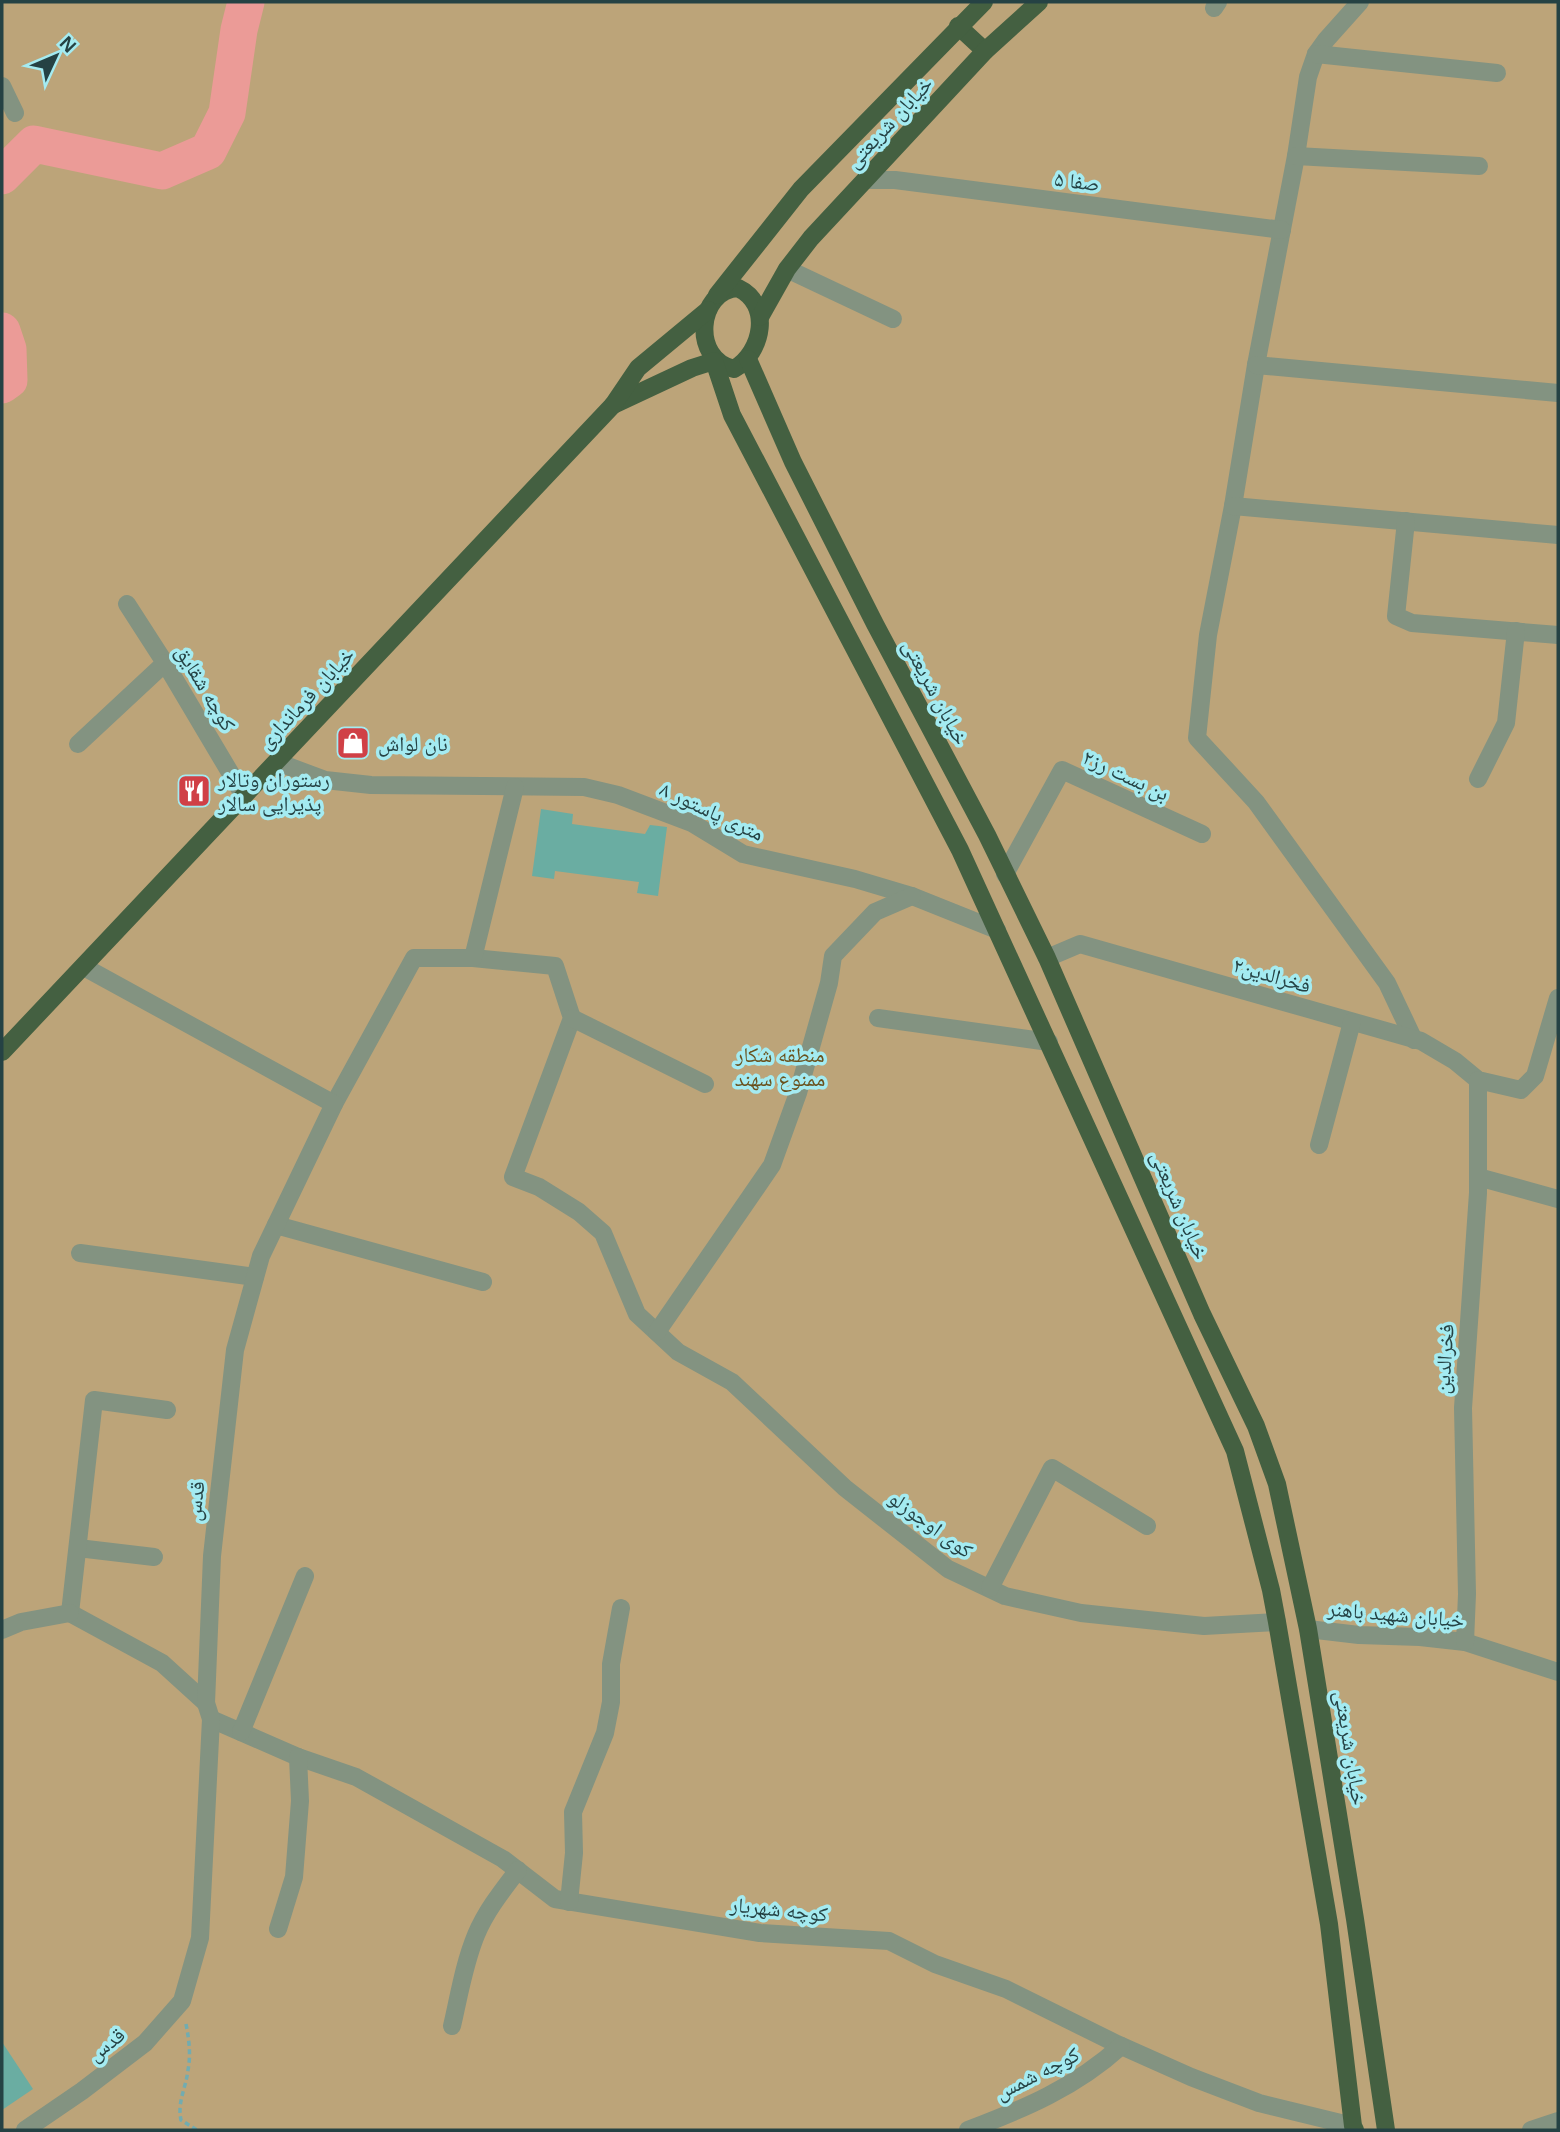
<svg xmlns="http://www.w3.org/2000/svg" width="1560" height="2132" font-family="Arial,'Noto Naskh Arabic',sans-serif">
  <rect width="100%" height="100%" fill="#97dee4"/>
  <rect fill="#bca479" x="2" y="2" width="1556" height="2128"/>
  <g fill="none" stroke-linecap="round" stroke-linejoin="round">
    <g stroke="#eb9b97" stroke-width="37">
      <polyline points="2,176 34,144 162,171 208,151 227,113 239,30 246,2"/>
      <polyline points="2,331 8,349 9,380 2,385"/>
    </g>
  </g>
  <g fill="#6aada2">
    <polygon points="541,809 573,814 572,824 645,834 650,825 667,827 658,896 637,893 639,882 555,871 554,879 532,876"/>
    <polygon points="2,2042 33,2089 2,2110"/>
  </g>
  <g fill="none" stroke-linecap="round" stroke-linejoin="round">
    <path stroke="#72acb0" stroke-width="3.5" stroke-dasharray="5 3.5" stroke-linecap="butt" d="M 186,2024 C 189,2039 191,2055 188,2070 C 186,2088 177,2102 181,2120 L 197,2130"/>
    <g stroke="#839381" stroke-width="18">
      <polyline points="1360,2 1326,40 1316,54 1308,77 1296,156 1256,365 1233,506 1208,635 1197,738 1256,802 1387,983 1414,1040"/>
      <polyline points="1214,8 1218,2"/>
      <polyline points="1316,54 1497,73"/>
      <polyline points="2,86 15,113"/>
      <polyline points="1296,156 1479,166"/>
      <polyline points="866,180 895,180 1282,230"/>
      <polyline points="787,269 893,319"/>
      <polyline points="1256,365 1558,393"/>
      <polyline points="1233,506 1558,535"/>
      <polyline points="1406,521 1396,616 1412,623 1558,635"/>
      <polyline points="127,604 165,663 244,796"/>
      <polyline points="78,744 165,663"/>
      <polyline points="277,762 325,780 371,785 584,787 618,795 692,823 743,854 855,879 912,896 997,930"/>
      <polyline points="1478,779 1506,723 1516,631"/>
      <polyline points="1005,874 1062,770 1202,834"/>
      <polyline points="473,958 555,966 572,1018 513,1177 539,1187 579,1212 603,1233 637,1314 678,1352 732,1382 845,1488 948,1569 1005,1596 1081,1613 1204,1626 1277,1622"/>
      <polyline points="1047,958 1080,944 1421,1041 1455,1061 1478,1080 1521,1090 1535,1076 1558,998"/>
      <polyline points="572,1018 705,1084"/>
      <polyline points="878,1018 1049,1042"/>
      <polyline points="334,1104 414,958 473,958 515,787"/>
      <polyline points="1319,1145 1352,1022"/>
      <polyline points="1478,1177 1558,1199"/>
      <polyline points="276,1225 483,1282"/>
      <polyline points="80,1253 255,1277"/>
      <polyline points="657,1332 772,1165 798,1093 829,983 833,956 875,912 912,896"/>
      <polyline points="78,1548 154,1557"/>
      <polyline points="990,1588 1052,1468 1147,1526"/>
      <polyline points="70,1613 94,1400 167,1410"/>
      <polyline points="70,1613 162,1663 206,1703"/>
      <polyline points="1308,1629 1359,1635 1420,1637 1465,1642 1558,1672"/>
      <polyline points="2,1630 21,1622 70,1613"/>
      <polyline points="1465,1642 1467,1594 1463,1408 1478,1193 1478,1080"/>
      <polyline points="211,1719 298,1757 356,1777 503,1859 555,1899 760,1933 889,1941 935,1964 1006,1989 1117,2044 1191,2077 1259,2103 1353,2126"/>
      <polyline points="241,1732 305,1576"/>
      <polyline points="569,1902 574,1853 573,1812 605,1733 611,1702 611,1664 621,1608"/>
      <polyline points="278,1929 294,1877 300,1801 298,1757"/>
      <path d="M 452,2026 C 459,1996 464,1964 476,1935 C 486,1911 502,1891 518,1870"/>
      <polyline points="25,2130 82,2091 145,2043 182,2001 200,1938 211,1719 206,1703 212,1556 235,1350 261,1256 334,1104 84,967"/>
      <path d="M 968,2130 C 1024,2109 1076,2087 1121,2046"/>
      <polyline points="1531,2130 1558,2121"/>
    </g>
    <g stroke="#446041" stroke-width="18">
      <polyline points="958,26 985,51"/>
      <path d="M 738,288 C 772,304 763,352 734,369 C 691,360 697,290 738,288 Z"/>
      <polyline points="717,295 801,189 984,2"/>
      <polyline points="760,317 787,269 811,238 985,51 1039,2"/>
      <polyline points="748,359 793,462 875,624 987,835 1047,958 1202,1314 1256,1426 1277,1484 1308,1629 1355,1919 1386,2130"/>
      <polyline points="613,405 692,368 714,361 732,415 960,850 1235,1451 1271,1590 1277,1622 1329,1924 1353,2126 1355,2130"/>
      <polyline points="2,1052 613,405 638,368 708,310"/>
    </g>
  </g>
  <defs>
    <symbol id="shop-square" viewBox="-11 -11 22 22"><rect x="-9" y="-9" width="18" height="18" rx="4" fill="#d04046" stroke="#a4ebf1"/><path d="M-5-2.5h2.3a2.7 3.5 0 0 1 5.4 0H5L5.5 6h-11ZM-1.5-2.5h3a1.5 2.3 0 0 0-3 0Z" fill="#fff"/></symbol>
    <symbol id="restaurant-square" viewBox="-11 -11 22 22"><rect x="-9" y="-9" width="18" height="18" rx="4" fill="#d04046" stroke="#a4ebf1"/><path d="M-5-6h1v4h1v-4h1v4h1v-4h1v5L-1.5 .5V6h-2V.5L-5-1ZM5-6V6H3V1.5H1.5Q1.5-4 5-6Z" fill="#fff"/></symbol>
  </defs>
  <g fill-rule="evenodd">
    <use href="#shop-square" x="334" y="724" width="38" height="38"/>
    <use href="#restaurant-square" x="175" y="772" width="38" height="38"/>
  </g>
  <g text-anchor="middle" dominant-baseline="central" stroke-width="7" stroke-linejoin="round" paint-order="stroke">
    <g font-size="21" fill="#254244" stroke="#a4ebf1">
      <text transform="translate(889 122) rotate(-47)">خیابان شریعتی</text>
      <text transform="translate(1077 181) rotate(7)">صفا ۵</text>
      <text transform="translate(206 688) rotate(59)">کوچه شقایق</text>
      <text transform="translate(936 692) rotate(62)">خیابان شریعتی</text>
      <text transform="translate(306 698) rotate(-47)">خیابان فرمانداری</text>
      <text transform="translate(1126 775) rotate(25)">بن بست رز۲</text>
      <text transform="translate(712 811) rotate(25)">۸ متری پاستور</text>
      <text transform="translate(1272 975) rotate(16)">فخرالدین۲</text>
      <text transform="translate(1180 1205) rotate(67)">خیابان شریعتی</text>
      <text transform="translate(1444 1359) rotate(-86)">فخرالدین</text>
      <text transform="translate(195 1501) rotate(-84)">قدس</text>
      <text transform="translate(931 1524) rotate(36)">کوی اوجوزلو</text>
      <text transform="translate(1396 1614) rotate(5)">خیابان شهید باهنر</text>
      <text transform="translate(1351 1748) rotate(81)">خیابان شریعتی</text>
      <text transform="translate(779 1909) rotate(6)">کوچه شهریار</text>
      <text transform="translate(106 2044) rotate(-38)">قدس</text>
      <text transform="translate(1037 2073) rotate(-27)">کوچه شمس</text>
    </g>
    <g font-size="21" fill="#254244" stroke="#a4ebf1" text-anchor="start">
      <text x="378" y="743">نان لواش</text>
      <text x="218" y="779">رستوران وتالار<tspan x="218" dy="24">پذیرایی سالار</tspan></text>
    </g>
    <g font-size="21" fill="#6a511d" stroke="#a4ebf1">
      <text x="780" y="1054">منطقه شکار<tspan x="780" dy="24">ممنوع سهند</tspan></text>
    </g>
  </g>
  <rect width="1560" height="2132" fill="none" stroke="#254244" stroke-width="7"/>
  <g transform="translate(56 56) rotate(46)" stroke="#a4ebf1" stroke-width="5" paint-order="stroke">
  <path d="M0-5L12 26L0 18L-12 26Z" fill="#254244"/>
  <text y="-10" font-size="19" font-weight="bold" text-anchor="middle" fill="#254244">N</text>
  </g>
</svg>
